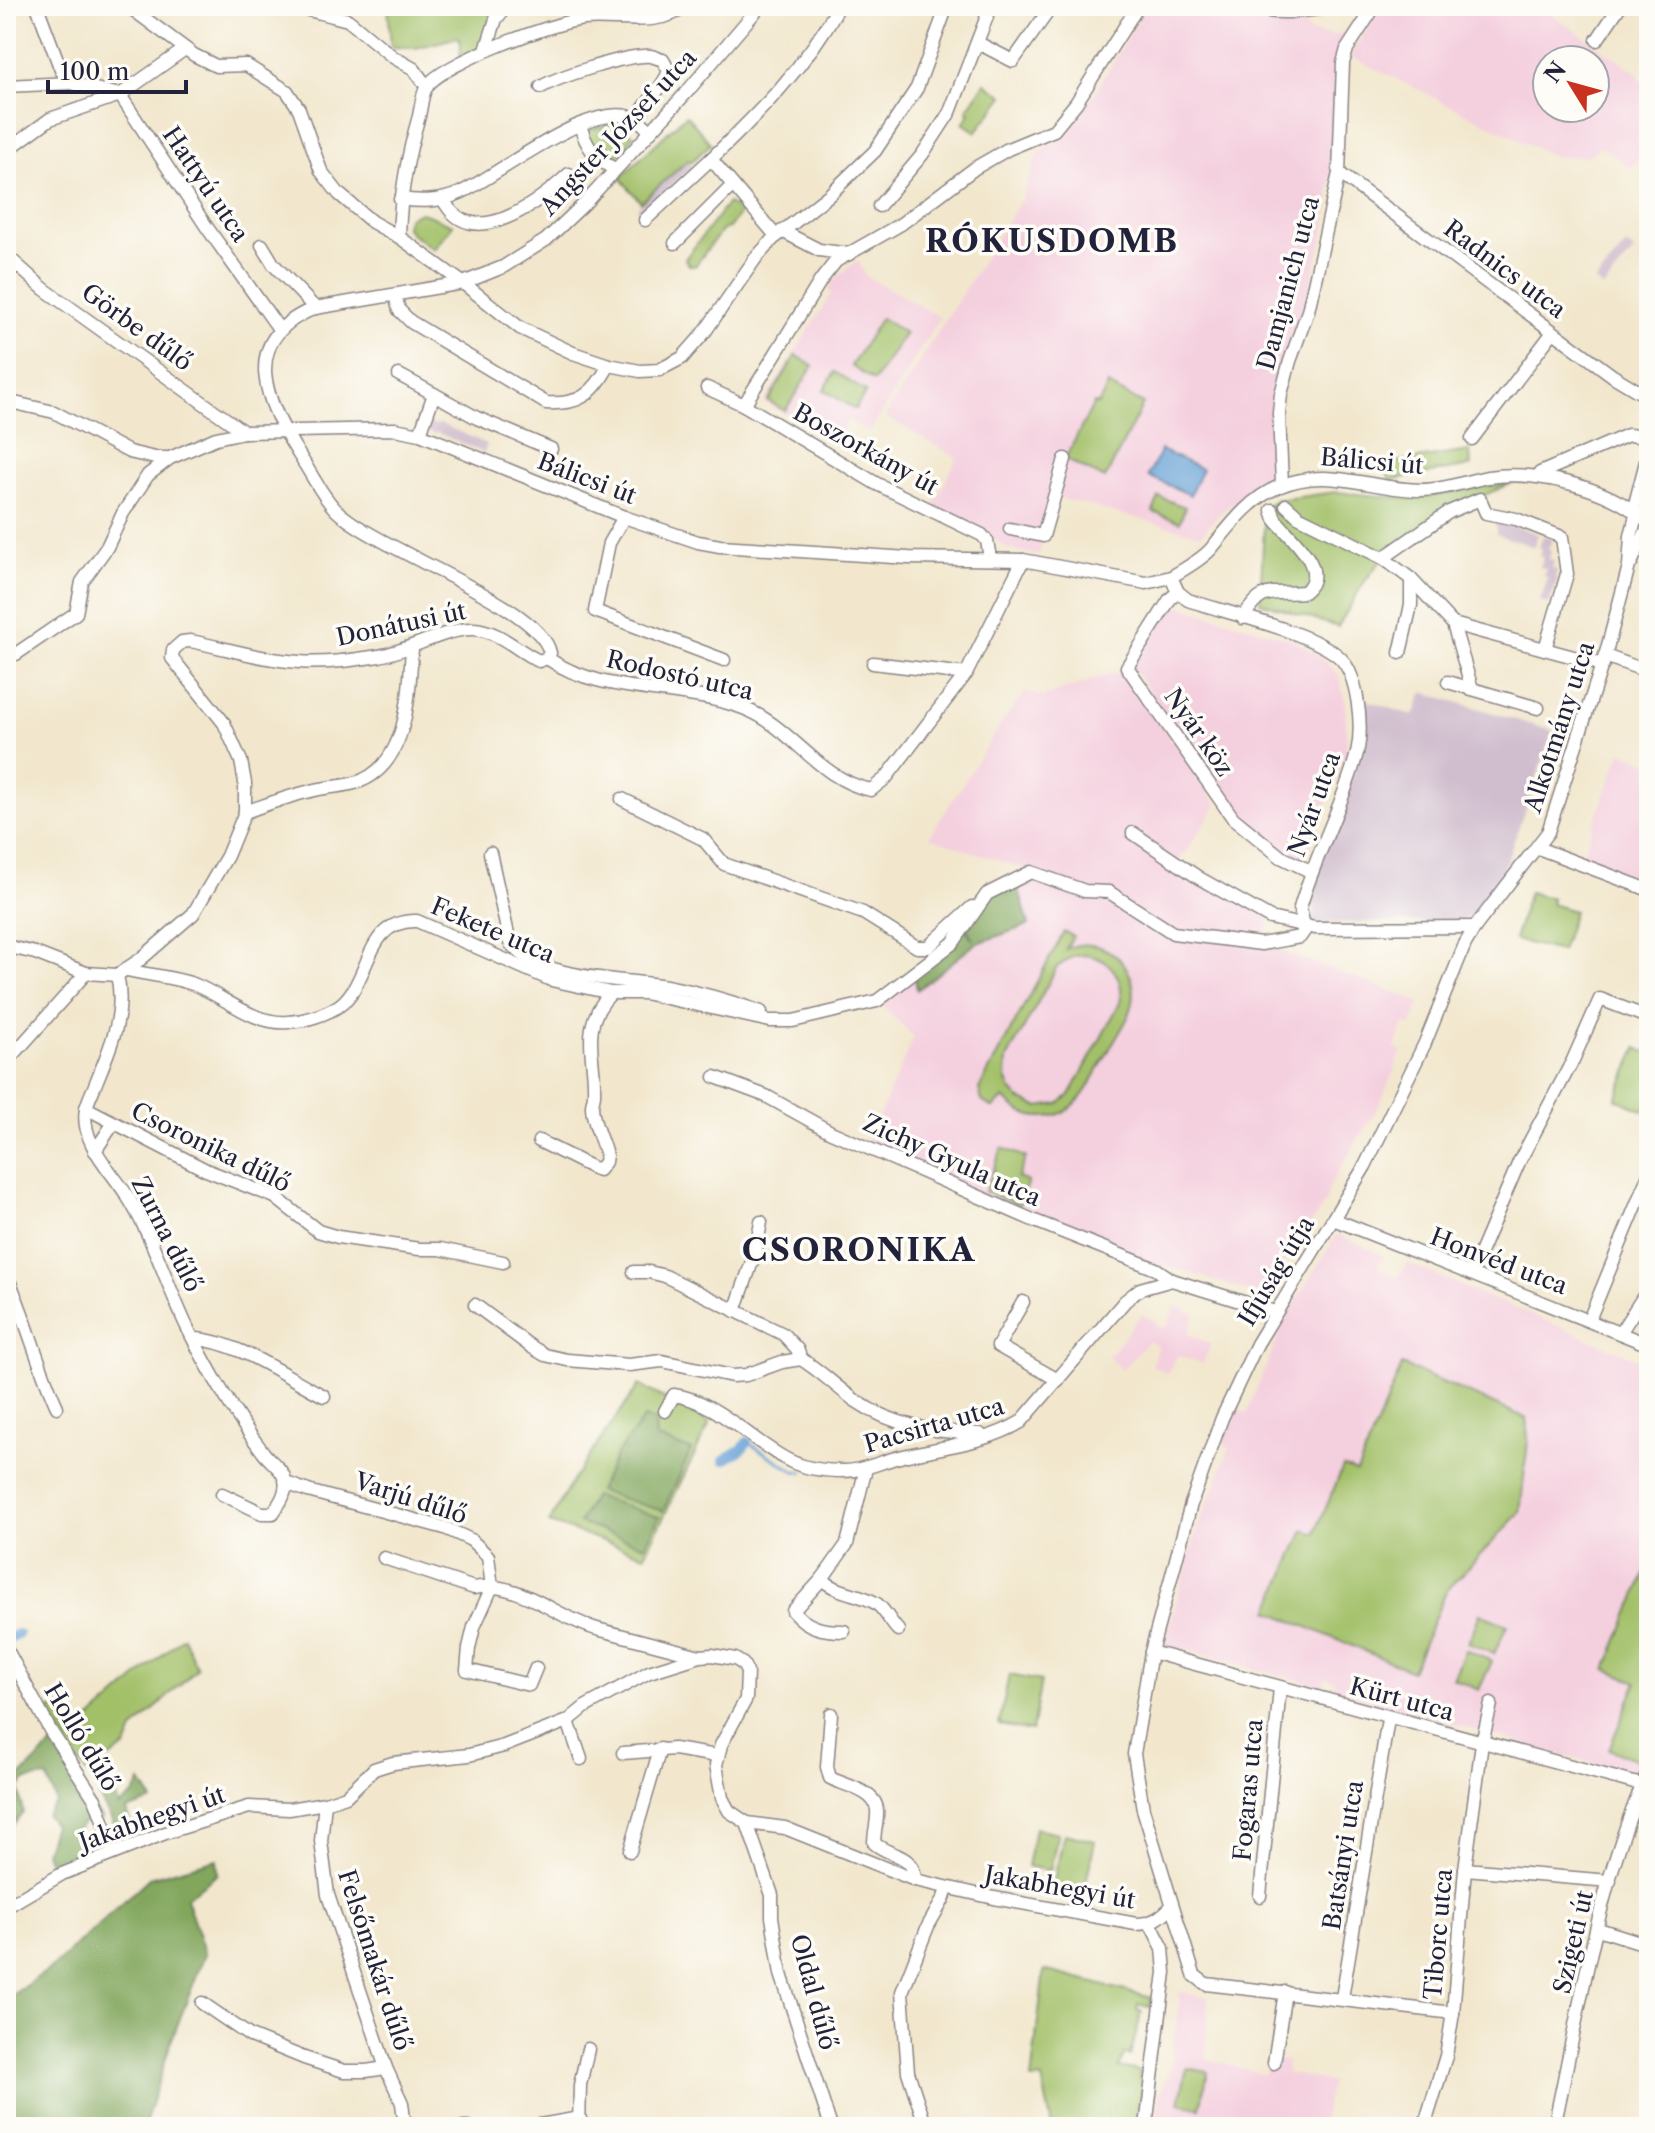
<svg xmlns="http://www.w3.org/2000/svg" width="1655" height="2133" font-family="'Libre Caslon Text',serif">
  <rect width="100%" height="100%" fill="#fdfcf7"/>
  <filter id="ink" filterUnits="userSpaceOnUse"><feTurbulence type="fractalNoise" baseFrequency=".0125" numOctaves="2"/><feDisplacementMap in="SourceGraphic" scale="16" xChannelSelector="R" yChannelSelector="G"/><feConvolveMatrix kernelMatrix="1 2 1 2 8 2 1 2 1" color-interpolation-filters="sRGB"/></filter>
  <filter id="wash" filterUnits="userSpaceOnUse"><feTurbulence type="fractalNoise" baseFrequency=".006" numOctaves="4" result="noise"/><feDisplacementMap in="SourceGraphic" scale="32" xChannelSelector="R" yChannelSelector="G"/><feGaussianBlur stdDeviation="1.8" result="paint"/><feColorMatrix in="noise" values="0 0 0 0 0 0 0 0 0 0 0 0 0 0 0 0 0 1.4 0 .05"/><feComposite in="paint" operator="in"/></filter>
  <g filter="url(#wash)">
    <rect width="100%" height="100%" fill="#f2e7cd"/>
    <g fill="#f4cfde" fill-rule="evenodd">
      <polygon points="1146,6 1221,6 1256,17 1301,22 1310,32 1332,35 1351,32 1338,116 1325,232 1277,400 1275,477 1250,490 1222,511 1201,535 1059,498 1038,556 1006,548 987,533 933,507 957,458 885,416 1021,200 1039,152 1062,137 1077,123"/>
      <path d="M 1382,6 L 1532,6 L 1554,16 L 1640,75 L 1638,79 L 1649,85 L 1647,161 L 1638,159 L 1631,168 L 1601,146 L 1589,156 L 1554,157 L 1350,56 ZM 1547,60 L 1595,60 L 1595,108 L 1547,108 Z"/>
      <polygon points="858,260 866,276 940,317 870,432 847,420 838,444 764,402 832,293 828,290 837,277"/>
      <polygon points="1173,604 1291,639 1320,656 1338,674 1345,700 1347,749 1306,859 1297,861 1237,815 1132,667"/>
      <polygon points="1122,670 1217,805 1178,863 1270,918 1262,944 1420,1002 1412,1026 1404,1023 1395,1048 1402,1051 1380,1104 1328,1189 1327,1200 1262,1296 1178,1269 1161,1267 1113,1248 1115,1242 1021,1206 1016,1210 866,1145 914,1037 878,1001 1030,871 929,837 998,728 1025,692 1043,697"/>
      <polygon points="1621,752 1649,762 1649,883 1581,858"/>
      <polygon points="1337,1234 1384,1256 1377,1268 1391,1273 1398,1278 1407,1263 1649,1364 1649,1742 1635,1776 1332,1689 1335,1681 1326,1678 1323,1687 1164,1644 1198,1526 1230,1448 1218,1442 1233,1408 1247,1413 1286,1317"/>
      <polygon points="1176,1306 1195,1314 1188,1334 1211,1344 1203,1364 1178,1355 1167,1373 1152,1366 1157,1346 1148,1341 1122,1370 1108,1357 1141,1315 1156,1321 1156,1325 1165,1328"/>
      <polygon points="1180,1992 1208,1998 1206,2058 1265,2075 1266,2058 1287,2061 1285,2073 1331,2082 1321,2127 1156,2127 1159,2095 1171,2068"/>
    </g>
    <g fill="#d0bdce">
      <polygon points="687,161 692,167 641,213 637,208"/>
      <polygon points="1626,245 1634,251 1603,288 1595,282"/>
      <polygon points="426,422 437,426 438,423 487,444 484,453 436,432 434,434 423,430"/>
      <polygon points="1496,521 1538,534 1534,547 1496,534"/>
      <polygon points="1543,536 1552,539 1548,550 1551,551 1549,559 1554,561 1552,568 1557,570 1555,577 1558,578 1549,604 1540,601 1548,578 1544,576 1546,569 1540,567 1543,558 1540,557 1542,549 1539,547"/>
      <polygon points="1423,692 1553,731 1502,874 1469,917 1456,922 1312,923 1319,865 1366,741 1360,698 1414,716"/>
    </g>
    <g fill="#a2c067" stroke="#627151" stroke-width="2" fill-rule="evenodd">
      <polygon points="388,6 501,6 482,47 460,58 461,43 458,37 416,48 391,47"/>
      <polygon points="985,83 1004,96 976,132 963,123 970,113 967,110"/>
      <polygon points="686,115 711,144 691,162 688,160 641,202 620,178"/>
      <polygon points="609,125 626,128 633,135 629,144 609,165 582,131"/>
      <polygon points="728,203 741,212 729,228 722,230 695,266 689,265 685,259"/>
      <polygon points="420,212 453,225 434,249 412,234 406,227 408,218"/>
      <polygon points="881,318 905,333 874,381 851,366"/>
      <polygon points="796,355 813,366 785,411 768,401"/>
      <polygon points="835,372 866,392 855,409 824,390"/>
      <polygon points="1108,385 1143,404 1105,479 1065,459 1094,403 1098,405"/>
      <polygon points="1470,451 1471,466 1390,480 1384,464"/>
      <path d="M 1513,482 C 1466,504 1403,530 1371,573 C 1358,589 1349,609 1338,627 L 1260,602 L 1265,506 L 1277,500 L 1336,492 L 1412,499 Z"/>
      <polygon points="1159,497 1185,507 1180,522 1153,512"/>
      <polygon points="1529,892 1552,899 1551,904 1574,911 1561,951 1514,940"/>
      <path d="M 1064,932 L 1073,936 L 1066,949 C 1100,932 1140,965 1133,1002 C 1130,1019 1116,1037 1108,1052 C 1092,1079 1079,1118 1042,1117 C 1025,1117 1015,1109 1004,1098 L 993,1108 L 982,1101 L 979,1089 ZM 1088,955 C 1112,960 1125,979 1120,1003 L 1070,1095 L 1059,1104 L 1038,1107 L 1019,1099 L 1011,1090 L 1006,1078 L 1007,1059 L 1057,967 L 1074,956 Z"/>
      <polygon points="1637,1048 1649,1054 1649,1113 1616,1099"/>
      <polygon points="1002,1148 1026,1157 1018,1178 1028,1182 1019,1205 985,1192"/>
      <polygon points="1402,1365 1526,1418 1528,1440 1520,1513 1446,1591 1412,1671 1269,1611 1304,1530 1315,1534 1343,1467 1357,1472"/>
      <polygon points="639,1385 710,1423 645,1555 549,1523 572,1481"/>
      <polygon points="1649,1564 1649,1742 1641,1762 1609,1749 1637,1682 1606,1669"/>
      <polygon points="1480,1614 1507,1625 1494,1654 1468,1643"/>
      <polygon points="183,1637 197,1668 133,1730 126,1747 86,1773 47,1711 61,1706 76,1732"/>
      <polygon points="1465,1650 1492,1661 1479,1690 1453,1679"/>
      <polygon points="1009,1675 1041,1681 1032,1731 999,1725"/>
      <polygon points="1035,1828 1058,1833 1050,1871 1027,1866"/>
      <polygon points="1064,1834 1095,1841 1083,1896 1052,1889"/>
      <polygon points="1044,1970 1152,1998 1149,2007 1138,2004 1137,2010 1142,2012 1130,2056 1125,2054 1119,2067 1140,2071 1139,2078 1143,2081 1136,2127 1052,2127 1042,2079 1031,2080"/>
      <polygon points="1187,2068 1208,2072 1200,2108 1179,2103"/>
    </g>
    <g fill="#81a65c" stroke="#52644c" stroke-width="2">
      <polygon points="1017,883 1029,925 975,944 917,990 914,973 966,929 973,940 967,928 990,895"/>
      <polygon points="644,1418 655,1421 656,1438 691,1450 663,1511 598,1491 617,1454"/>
      <polygon points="594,1496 659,1517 645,1546 579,1523"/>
      <polygon points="54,1743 102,1819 90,1817 77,1829 86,1846 80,1853 51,1869 45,1852 54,1825 46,1815 56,1802 47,1777 25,1780 19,1789 23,1813 6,1833 6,1791"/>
      <polygon points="141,1782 153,1801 126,1810 132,1830 123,1832 115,1826 99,1797 112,1784 119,1806 133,1795"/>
      <polygon points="217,1859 218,1874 186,1898 205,1954 172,2039 144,2127 6,2127 6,1999 54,1966 149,1878"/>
    </g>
    <polygon fill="#67a2d7" stroke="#446289" stroke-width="2" points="1161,450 1202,469 1190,495 1148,476"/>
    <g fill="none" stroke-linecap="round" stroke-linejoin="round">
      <polyline stroke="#67a2d7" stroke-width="3" points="747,1442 794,1471 803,1472"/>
      <g stroke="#67a2d7" stroke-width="10">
        <polyline points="724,1460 742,1449 747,1442"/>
        <polyline points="7,1640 18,1634"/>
      </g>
    </g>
  </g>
  <g filter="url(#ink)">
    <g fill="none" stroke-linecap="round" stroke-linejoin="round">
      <defs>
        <g id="minor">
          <polyline points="37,6 61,70 71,83 120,95 206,226 279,329"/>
          <polyline points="128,6 194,55 216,66 246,65 287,91 299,109 321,171 339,194 372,222 399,237 463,283 520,328 573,353 609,365 640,371 659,370 682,358 704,333 755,259 773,239 829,195 875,151 917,88 947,6"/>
          <polyline points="293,6 348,20 393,57 414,69 427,87"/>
          <path d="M 1245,6 C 1275,16 1306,12 1336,6"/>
          <polyline points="1597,40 1620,6"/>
          <polyline points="978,43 1013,61 1052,6"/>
          <polyline points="486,50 496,19 507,6"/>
          <polyline points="6,86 71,83"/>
          <path d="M 541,87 C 560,76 629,54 651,56 C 655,57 659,59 663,60 L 669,71 C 662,90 646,101 637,119"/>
          <path d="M 580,124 C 585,145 595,160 615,169"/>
          <polyline points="6,151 50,119 120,95 185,49"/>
          <polyline points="1339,173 1613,376 1638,391 1649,390"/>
          <path d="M 400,199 C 421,202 440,202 460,193 C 500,175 593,97 636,119 C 641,121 646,127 650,131"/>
          <path d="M 443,199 C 471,255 539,202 569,174"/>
          <polyline points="879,206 922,155 950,112 991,6"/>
          <polyline points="645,220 711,159"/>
          <polyline points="782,231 819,250 849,254"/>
          <path d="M 776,236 L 711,159 C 761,111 805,67 839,6"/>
          <path d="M 399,237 C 400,195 407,157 419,116 C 421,108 422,93 427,86 C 445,62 554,22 584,19 C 617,16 659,28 686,6"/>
          <polyline points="675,243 732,186"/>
          <polyline points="262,245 274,265 315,308"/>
          <polyline points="6,255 44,289 244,432"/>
          <path d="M 395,295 L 399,310 L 411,322 L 546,403 C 579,405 593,395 609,365"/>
          <polyline points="399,375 434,394"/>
          <polyline points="707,388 744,405 877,484 982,535 987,541 990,558"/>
          <path d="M 6,401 L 54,412 L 129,452 L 155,458 L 170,458 L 216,438 L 244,432 L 395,429 L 420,434 L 624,517 L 698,542 L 720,546 L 909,558 L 1023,560 L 1146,583 L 1171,577 L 1178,592 L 1188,600 C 1227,613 1307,631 1337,655 C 1359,672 1363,728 1357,753 C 1343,806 1315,855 1300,908 L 1303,922 L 1307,927"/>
          <polyline points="744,405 821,280 836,261 901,224 975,168 1008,149 1054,130 1076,103 1138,6"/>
          <polyline points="420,434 434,394 477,418 551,449"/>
          <polyline points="1472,439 1553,332"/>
          <polyline points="1649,450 1634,508 1638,517 1649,521"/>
          <polyline points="1540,473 1628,435 1649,437"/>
          <polyline points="1282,485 1279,413 1281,394 1290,361 1308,311 1339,173 1343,63 1347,49 1375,6"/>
          <polyline points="1286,505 1298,516 1383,558 1411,579 1453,624 1603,665"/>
          <polyline points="624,517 609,543 595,611 724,660"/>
          <polyline points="1010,529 1043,536 1065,459"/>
          <polyline points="1383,558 1449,512 1480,499 1486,513 1516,519 1562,537 1567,574 1545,649"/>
          <polyline points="1631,563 1649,525"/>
          <path d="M 1171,577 C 1184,569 1200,561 1211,549 C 1230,526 1249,499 1278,487 C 1328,465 1370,490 1422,490 C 1445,490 1466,481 1488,477 C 1533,470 1599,486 1635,512"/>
          <polyline points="1178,592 1170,599 1127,667 1233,818 1281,857 1312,872"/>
          <path d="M 1243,618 C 1263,585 1271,595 1304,592 C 1332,570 1290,538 1275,519 L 1272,510"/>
          <polyline points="1453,624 1472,689 1538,708"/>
          <polyline points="1400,653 1411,605 1411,579"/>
          <polyline points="6,656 16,654 76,613 82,582 107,547 123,513 148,475 170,458"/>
          <polyline points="1605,656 1649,672"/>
          <path d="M 547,658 L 550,653 C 541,605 374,549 335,509 C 321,494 312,475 301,458 C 266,403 236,340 315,308 L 463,283 L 503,267 L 546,240 L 585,203 L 686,93 L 760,6"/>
          <path d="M 547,658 C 601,696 682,685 743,708 C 792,726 817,779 871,790 L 886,778 L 966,674 L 1023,560"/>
          <polyline points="873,663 966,674"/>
          <polyline points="1448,682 1472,689"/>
          <polyline points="622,799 703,839 724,864 863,913 917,947 928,947 972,907"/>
          <path d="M 245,812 C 268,804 291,795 315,790 C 331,786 349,787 363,780 C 409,759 409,691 412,648"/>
          <polyline points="1133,833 1199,878 1270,918 1315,928 1475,927"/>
          <polyline points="1538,848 1649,890"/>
          <path d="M 490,853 L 510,943 C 542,981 620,978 666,986 C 698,992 730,1001 761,1012"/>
          <path d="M 6,946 L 35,953 L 86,973 L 117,975 L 141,959 L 193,914 L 227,856 L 245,812 L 245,783 L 241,761 L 224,723 L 172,658 L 173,650 L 182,642 L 190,641 C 226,648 263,660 299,662 C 325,664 353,660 379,656 C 409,651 446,628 473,629 C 499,630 517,651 539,661 L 547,658"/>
          <path d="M 127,970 C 148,975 172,977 193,984 C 223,995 253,1025 288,1022 C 305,1021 325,1015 340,1005 C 372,980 364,919 417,921 L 551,980 L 611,993 L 644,993 L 770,1021 L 793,1021 L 877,1001 L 953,943 L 987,894 L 1031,872 L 1085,891 L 1109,892 L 1173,933 L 1261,944 L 1300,937 L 1307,927"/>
          <path d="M 117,975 C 126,1012 111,1046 97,1080 C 94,1089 88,1099 86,1109 C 80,1142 110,1169 126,1194 C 153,1236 166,1283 187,1327 C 209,1371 233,1413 263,1452 C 269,1461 283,1469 285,1480 C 288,1492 279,1504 273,1513 L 262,1513 L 222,1494"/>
          <polyline points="6,1063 86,973"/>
          <polyline points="715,1077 766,1096 831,1132 1035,1221 1156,1269 1172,1280"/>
          <polyline points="86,1108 206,1170 275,1197 318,1231 338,1237 419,1249 440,1249 503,1262"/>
          <path d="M 539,1141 L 595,1169 L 599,1170 L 605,1162 L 606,1155 C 602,1140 592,1122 592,1106 C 592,1102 594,1098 594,1094 C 596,1055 578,1027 611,993"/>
          <polyline points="95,1151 113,1124"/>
          <polyline points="1333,1219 1649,1345"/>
          <polyline points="634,1272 649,1272 665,1276 783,1334 797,1349 801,1359"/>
          <path d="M 6,1274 C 26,1317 37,1364 57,1407"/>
          <polyline points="1471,1274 1519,1162 1573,1060 1600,999 1647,1017"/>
          <polyline points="1023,1302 998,1346 1058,1380"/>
          <path d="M 475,1305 L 530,1346 L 545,1355 L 567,1360 L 629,1365 L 662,1361 L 732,1376 L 746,1375 L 782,1362 L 801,1359 C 821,1371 837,1388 856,1401 C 894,1427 935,1432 980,1434"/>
          <polyline points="735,1311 756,1250 761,1222"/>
          <polyline points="1589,1320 1649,1174"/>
          <polyline points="1620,1333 1649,1288"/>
          <path d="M 194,1339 C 236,1340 286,1377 324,1396"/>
          <path d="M 665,1411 L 674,1395 C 718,1401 751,1442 790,1461 C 806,1469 827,1471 844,1471 C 861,1471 876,1464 892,1459 C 935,1447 983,1445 1021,1422 L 1125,1301 L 1140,1289 L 1172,1280 L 1275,1312"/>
          <polyline points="286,1483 308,1491 445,1528 471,1540 488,1556 492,1587 474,1627 469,1648 467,1670 529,1685 536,1668"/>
          <path d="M 384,1558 L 474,1588 C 518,1579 556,1618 597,1629 C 631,1638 666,1647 700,1656"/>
          <path d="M 822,1579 C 839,1595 859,1592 877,1604 C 886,1611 890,1622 898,1630"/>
          <path d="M 844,1631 C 823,1631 807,1628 793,1611 L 822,1579 L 847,1544 L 866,1468"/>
          <polyline points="6,1648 50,1730 96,1801 114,1851"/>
          <polyline points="1151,1652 1649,1787"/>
          <path d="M 831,1714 L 827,1767 L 830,1778 C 844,1785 876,1791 877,1810 C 878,1820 874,1832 874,1843 C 891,1858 913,1852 915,1880"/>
          <polyline points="568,1721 581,1759"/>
          <polyline points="623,1753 674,1749 717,1756"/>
          <polyline points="325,1803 321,1841 328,1895 386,2068 402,2103 405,2127"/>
          <polyline points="747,1823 772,1895 772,1917 781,1974 831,2127"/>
          <polyline points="630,1851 660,1749"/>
          <polyline points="1465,1869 1610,1881"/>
          <polyline points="1260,1896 1280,1688"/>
          <path d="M 6,1907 L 62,1874 L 168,1832 L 249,1807 L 289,1809 L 325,1803 L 346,1796 L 374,1769 L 393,1763 L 469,1755 L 504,1746 L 568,1721 L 585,1707 L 649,1672 L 700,1656 L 712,1655 L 735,1659 L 743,1664 L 747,1672 L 746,1699 L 721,1745 L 716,1765 L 722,1798 L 729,1811 L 747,1823 L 785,1828 L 915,1880 L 994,1898 L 1136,1924 C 1153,1924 1161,1917 1172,1906"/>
          <polyline points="1598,1929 1649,1945"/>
          <polyline points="1342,1998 1388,1719"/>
          <polyline points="202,2003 250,2036 304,2058 344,2071 366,2071 386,2068"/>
          <polyline points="1453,2013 1206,1984 1194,1975 1143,1809 1134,1754 1151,1652 1191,1504 1222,1418 1257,1344 1365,1166 1425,1043 1465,944 1475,927 1548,832 1607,649 1629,566 1631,536 1636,515"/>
          <polyline points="1274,2063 1285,1992"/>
          <polyline points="463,2127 468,2127"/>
          <polyline points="529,2127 580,2118"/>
          <polyline points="579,2127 580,2085 588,2049"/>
          <polyline points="926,2127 908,2072 902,1992 928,1926 944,1898 947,1888"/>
          <polyline points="1146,2127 1165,1972 1163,1948 1150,1923"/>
          <polyline points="1424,2127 1446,2056 1453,2013 1465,1869 1482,1743 1491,1704"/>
          <path d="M 1554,2127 C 1580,2008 1598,1882 1649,1770"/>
        </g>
      </defs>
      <use href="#minor" stroke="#8a8484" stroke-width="15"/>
      <use href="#minor" stroke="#fff" stroke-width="12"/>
    </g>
  </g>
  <g text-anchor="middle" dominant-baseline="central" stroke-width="7" stroke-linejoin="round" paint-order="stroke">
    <g font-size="24" fill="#22223b" stroke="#fdfcf7">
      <text transform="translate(618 132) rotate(-47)">Angster József utca</text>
      <text transform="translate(206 184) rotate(56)">Hattyú utca</text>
      <text transform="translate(1505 269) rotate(37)">Radnics utca</text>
      <text transform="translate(1288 283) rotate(-75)">Damjanich utca</text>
      <text transform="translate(137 327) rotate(36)">Görbe dűlő</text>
      <text transform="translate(866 449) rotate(29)">Boszorkány út</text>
      <text transform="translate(1372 461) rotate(5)">Bálicsi út</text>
      <text transform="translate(587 478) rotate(21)">Bálicsi út</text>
      <text transform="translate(401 624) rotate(-12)">Donátusi út</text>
      <text transform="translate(680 675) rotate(13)">Rodostó utca</text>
      <text transform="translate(1559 727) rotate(-72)">Alkotmány utca</text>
      <text transform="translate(1199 732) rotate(55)">Nyár köz</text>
      <text transform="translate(1314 804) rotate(-70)">Nyár utca</text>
      <text transform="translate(493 930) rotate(23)">Fekete utca</text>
      <text transform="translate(211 1147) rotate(26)">Csoronika dűlő</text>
      <text transform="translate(952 1160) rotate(24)">Zichy Gyula utca</text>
      <text transform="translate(167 1234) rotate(63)">Zurna dűlő</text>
      <text transform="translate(1499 1261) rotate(21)">Honvéd utca</text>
      <text transform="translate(1276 1271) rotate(-59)">Ifjúság útja</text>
      <text transform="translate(934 1425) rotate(-16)">Pacsirta utca</text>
      <text transform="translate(411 1498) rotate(18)">Varjú dűlő</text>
      <text transform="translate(1402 1699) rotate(15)">Kürt utca</text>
      <text transform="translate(82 1737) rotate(59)">Holló dűlő</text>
      <text transform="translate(1248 1790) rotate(-85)">Fogaras utca</text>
      <text transform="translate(152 1818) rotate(-19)">Jakabhegyi út</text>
      <text transform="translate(1343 1855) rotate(-81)">Batsányi utca</text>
      <text transform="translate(1060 1887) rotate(10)">Jakabhegyi út</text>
      <text transform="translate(1438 1934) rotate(-85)">Tiborc utca</text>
      <text transform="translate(1573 1942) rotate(-77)">Szigeti út</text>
      <text transform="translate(375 1960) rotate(72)">Felsőmakár dűlő</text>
      <text transform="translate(814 1992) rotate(75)">Oldal dűlő</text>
    </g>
    <g font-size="32" font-weight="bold" letter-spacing="2" fill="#22223b" stroke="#fdfcf7">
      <text x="1052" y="240">RÓKUSDOMB</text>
      <text x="859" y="1249">CSORONIKA</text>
    </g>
  </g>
  <rect width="1655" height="2133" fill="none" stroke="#fdfcf7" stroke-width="32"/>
  <g transform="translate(1571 84) rotate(307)"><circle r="38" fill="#fdfcf7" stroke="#a5a5ac" stroke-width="2"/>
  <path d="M0-6L14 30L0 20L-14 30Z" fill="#c8321e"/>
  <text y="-12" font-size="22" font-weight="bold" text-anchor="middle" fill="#22223b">N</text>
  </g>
  <path d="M48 80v12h138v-12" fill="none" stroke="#22223b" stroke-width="4"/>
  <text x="60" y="80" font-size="24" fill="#22223b" stroke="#fdfcf7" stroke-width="6" paint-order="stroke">100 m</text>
</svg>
